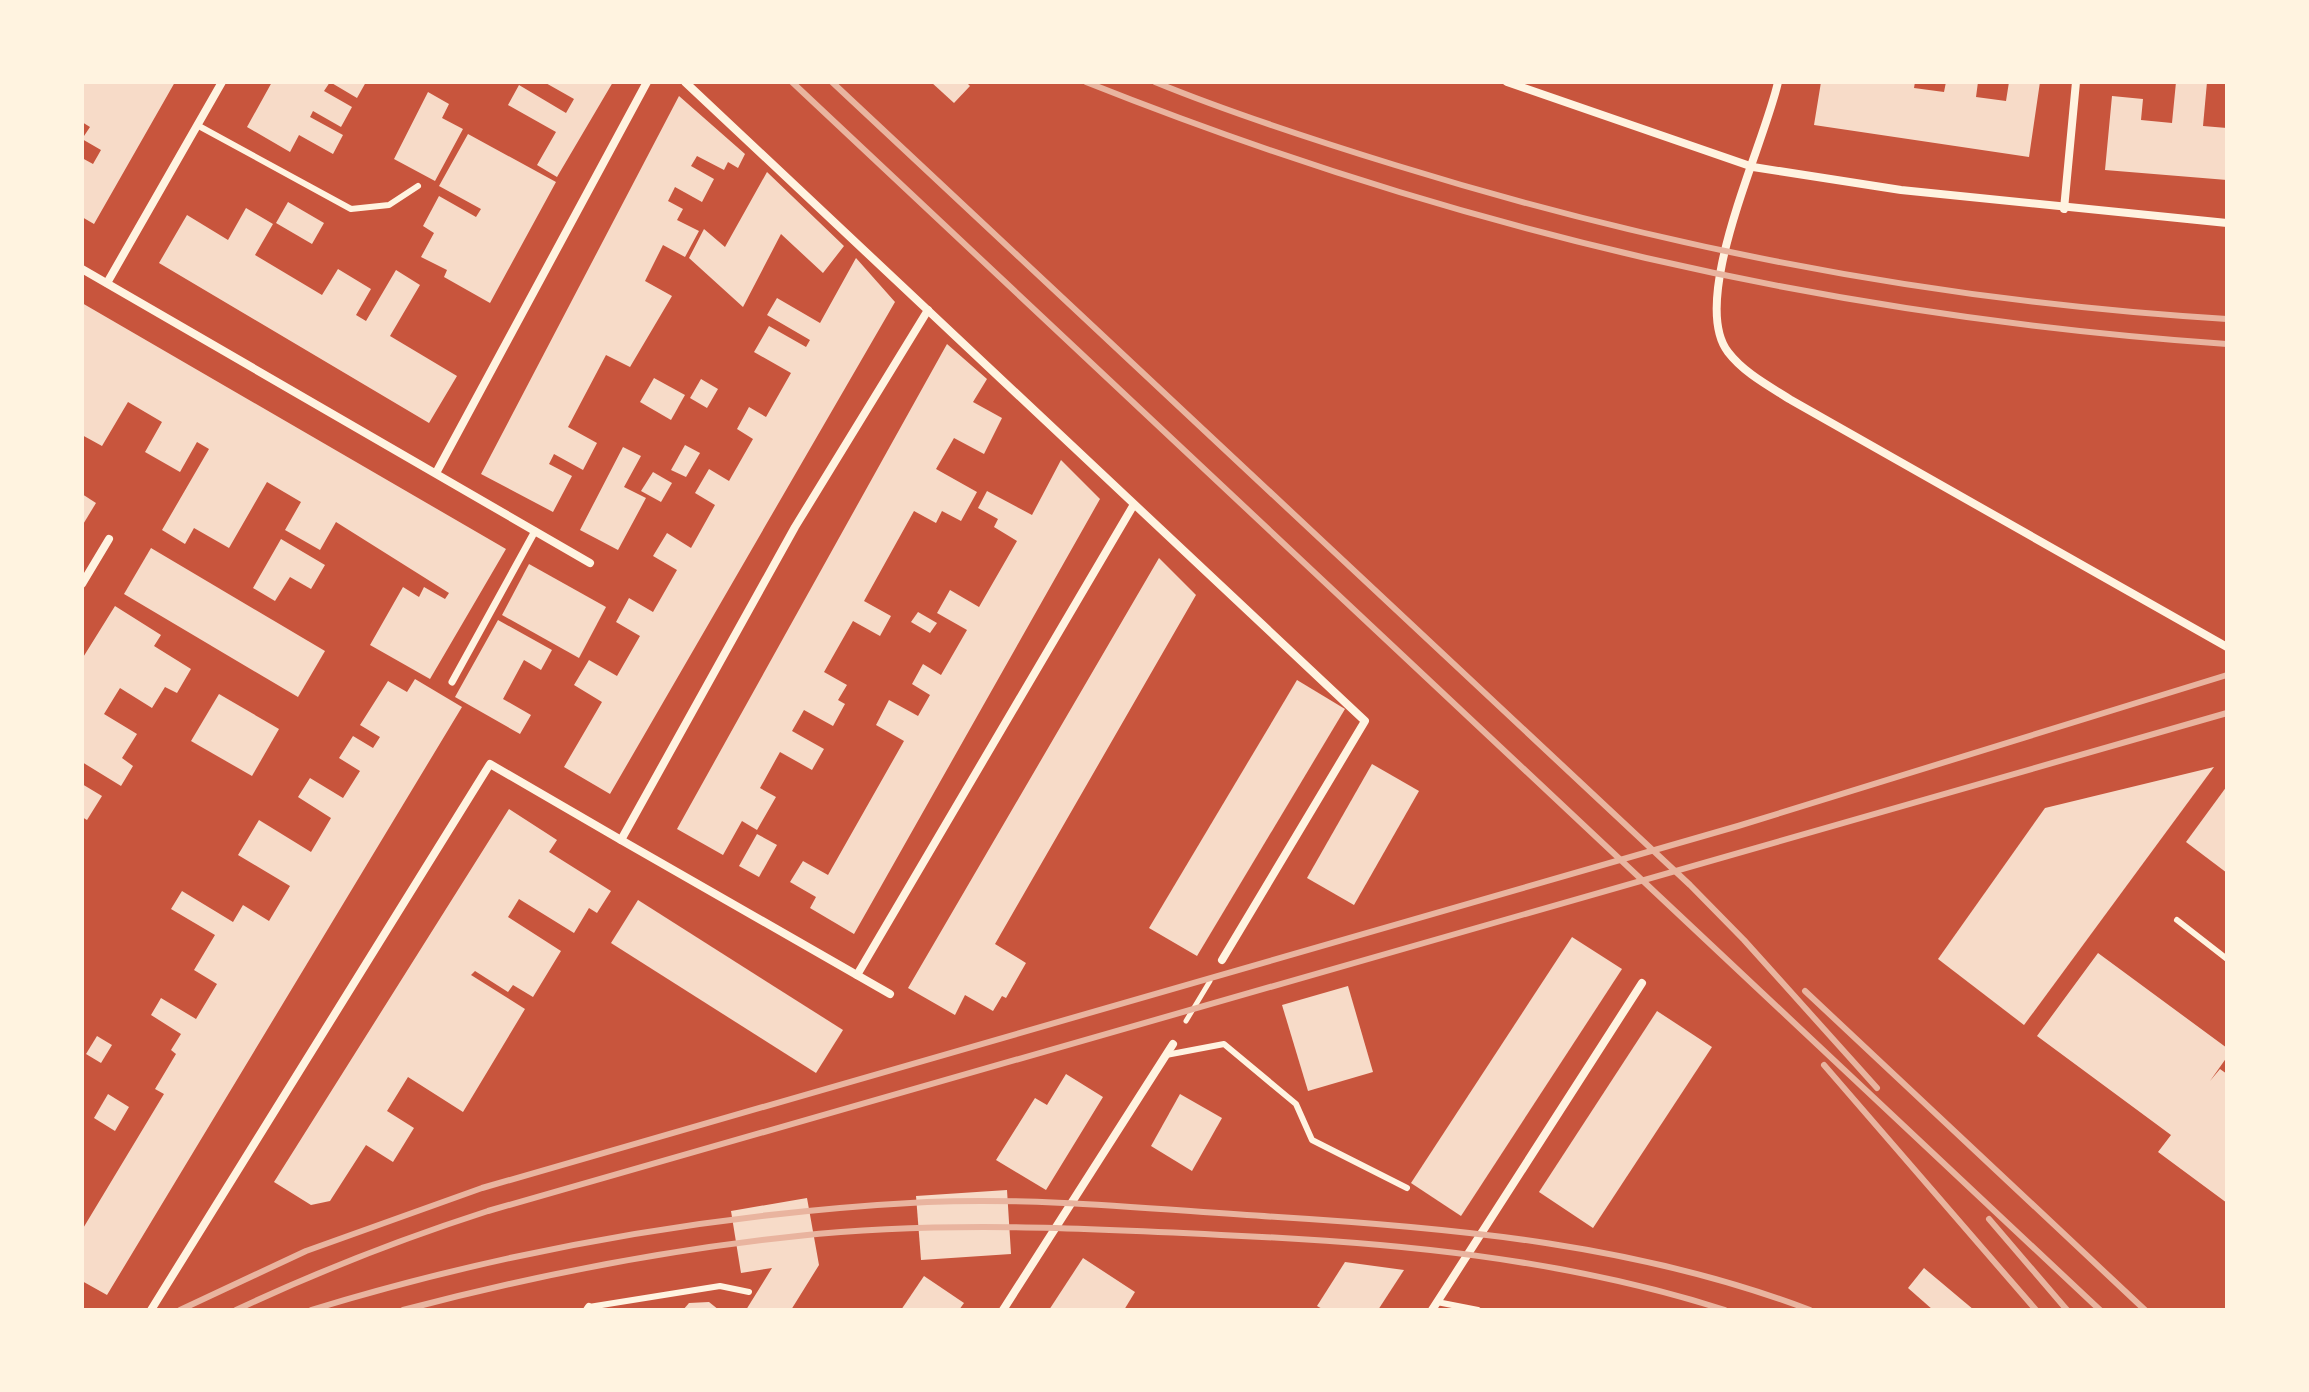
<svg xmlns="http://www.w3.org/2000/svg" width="2309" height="1392" font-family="Karla,sans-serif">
  <rect width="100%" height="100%" fill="#c8553d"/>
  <g fill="#f7dbc8">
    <polygon points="82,82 175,82 94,224 82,217 82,158 93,164 101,150 82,139 90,127 82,122"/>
    <polygon points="272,82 366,82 357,98 330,82 324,91 352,107 341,127 313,111 310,117 343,135 333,154 299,135 290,152 247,127"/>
    <polygon points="544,82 613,82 557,177 537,165 556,132 508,105 519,85 566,113 574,99"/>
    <polygon points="931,82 966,82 970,86 954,103"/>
    <polygon points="1821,82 1915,82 1914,88 1944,92 1946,82 1978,82 1976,97 2006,101 2009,82 2040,82 2029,157 1814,125"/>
    <polygon points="2176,82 2207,82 2203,126 2227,128 2227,180 2105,170 2112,96 2143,99 2141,120 2172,123"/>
    <polygon points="428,92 449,104 442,118 463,129 435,181 394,159"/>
    <polygon points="679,96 745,154 738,168 728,162 724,170 697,156 691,166 714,179 702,202 675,187 668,201 683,209 677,220 699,231 685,257 663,245 645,281 672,296 630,367 606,355 568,427 597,443 583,470 554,454 549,464 572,476 553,512 481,474"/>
    <polygon points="468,134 556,182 490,303 444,277 447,270 421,257 434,233 423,226 439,196 476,217 481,209 439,186"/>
    <polygon points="767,172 844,246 823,273 781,234 743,307 689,258 704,229 725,247"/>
    <polygon points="288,202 324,223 312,244 276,223"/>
    <polygon points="246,208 273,224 255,255 322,295 338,269 371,289 356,315 366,321 396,270 420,285 390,336 457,376 429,423 159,263 187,215 228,240"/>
    <polygon points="856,258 895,302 610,794 564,767 602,702 574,685 589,660 617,676 640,636 616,622 629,598 653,612 677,570 653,556 667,533 691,548 715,505 695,493 709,469 729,481 753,439 737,429 749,407 766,417 791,373 754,352 769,326 806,347 810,340 767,315 777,298 820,323"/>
    <polygon points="82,303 506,549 430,679 370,645 403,587 419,597 424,587 445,599 449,593 336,522 320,550 285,530 301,502 267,482 229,548 194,528 185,544 162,530 209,449 197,442 180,472 145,452 162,422 128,402 102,446 82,435"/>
    <polygon points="947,344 987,379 973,402 1002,418 984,454 954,438 936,469 977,492 961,521 942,511 936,523 914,511 864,601 891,616 880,636 853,621 824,672 847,685 838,700 845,704 833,726 804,710 792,731 824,749 812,770 780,752 760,788 776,797 757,830 742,821 723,855 677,829"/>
    <polygon points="654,378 685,395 671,420 640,402"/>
    <polygon points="701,379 718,389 707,408 690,398"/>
    <polygon points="685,445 700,453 686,477 671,470"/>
    <polygon points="623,447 641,456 624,487 646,498 618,550 580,530"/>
    <polygon points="1061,460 1100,499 854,934 810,908 816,897 790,882 803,861 828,875 904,741 876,725 889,700 918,716 930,695 912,684 923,664 941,675 967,630 937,613 950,590 979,607 1017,541 994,527 998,519 978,508 987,491 1032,515"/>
    <polygon points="653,472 672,483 661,502 641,491"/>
    <polygon points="82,494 96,503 82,526"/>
    <polygon points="281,539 325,565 311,589 290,577 275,601 253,588"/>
    <polygon points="151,548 325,651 298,697 124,594"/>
    <polygon points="1159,558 1196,595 995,944 1026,963 1006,998 1002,996 993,1011 965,995 955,1015 908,988"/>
    <polygon points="529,564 606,607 579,658 502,615"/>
    <polygon points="115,606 161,635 154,646 191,669 177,693 165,687 152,708 120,688 104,714 137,734 122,758 133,766 121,786 82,762 82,659"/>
    <polygon points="918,612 937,623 930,633 911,622"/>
    <polygon points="498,620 552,650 541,670 524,660 503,699 531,715 520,734 455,697"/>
    <polygon points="415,679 462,707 107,1295 82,1281 82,1230 164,1094 155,1089 176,1054 171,1050 181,1034 151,1015 161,998 196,1019 217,984 194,970 215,935 171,909 182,891 233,922 243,905 269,921 290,886 238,855 259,820 311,852 331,818 298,797 310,778 343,798 360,771 339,758 353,736 373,748 380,737 360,725 388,681 407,692"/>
    <polygon points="1297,680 1345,709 1197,956 1149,928"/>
    <polygon points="219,694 279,729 252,776 191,741"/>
    <polygon points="1372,764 1419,791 1354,905 1307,878"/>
    <polygon points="2214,767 2024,1025 1938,959 2045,808"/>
    <polygon points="82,784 102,796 87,820 82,817"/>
    <polygon points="2227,786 2227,873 2186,842"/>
    <polygon points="509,809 557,840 549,852 611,891 597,913 589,908 574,933 519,899 508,917 561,951 533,997 513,985 508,992 475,971 471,975 525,1009 463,1112 408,1077 387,1111 414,1128 393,1162 366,1145 330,1201 311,1205 274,1182"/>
    <polygon points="757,834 777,845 759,877 739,866"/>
    <polygon points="638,900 843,1030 816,1073 611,943"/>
    <polygon points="1572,937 1622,969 1461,1216 1411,1183"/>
    <polygon points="2098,953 2227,1048 2227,1057 2210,1081 2220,1069 2227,1074 2227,1203 2158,1152 2171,1135 2037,1036"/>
    <polygon points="1348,986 1373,1072 1308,1091 1282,1005"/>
    <polygon points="1657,1011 1712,1047 1593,1228 1539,1192"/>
    <polygon points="97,1036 112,1045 101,1063 86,1054"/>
    <polygon points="1066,1074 1103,1097 1046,1190 996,1160 1035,1098 1047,1105"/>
    <polygon points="108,1094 129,1107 115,1131 94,1118"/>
    <polygon points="1180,1094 1222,1118 1192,1171 1151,1146"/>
    <polygon points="1007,1190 1011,1254 921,1260 916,1196"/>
    <polygon points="807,1198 819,1265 791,1310 746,1310 772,1268 741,1273 731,1211"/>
    <polygon points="1083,1258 1135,1292 1124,1310 1049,1310"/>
    <polygon points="1345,1262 1404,1270 1378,1310 1324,1310 1317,1306"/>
    <polygon points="1924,1268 1974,1310 1933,1310 1908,1288"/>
    <polygon points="924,1276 964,1303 959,1310 901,1310"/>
    <polygon points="709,1302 719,1310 683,1310 689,1303"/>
  </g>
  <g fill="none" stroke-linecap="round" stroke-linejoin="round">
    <polyline stroke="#fff3e0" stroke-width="5" points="1186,1021 1210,981"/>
    <g stroke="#fff3e0" stroke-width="6">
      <polyline points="197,125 351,209 389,205 418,186"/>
      <polyline points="2177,920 2227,959"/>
      <polyline points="1166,1055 1224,1044 1296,1104 1312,1140 1407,1188"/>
      <polyline points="1437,1302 1478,1310"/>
      <polyline points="589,1307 720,1286 749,1292"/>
    </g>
    <polyline stroke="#fff3e0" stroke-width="7" points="452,682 535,531"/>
    <g stroke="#fff3e0" stroke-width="8">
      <polyline points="685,82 1365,721 1222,960"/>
      <polyline points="1507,82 1753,167 1901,190 2227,223"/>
      <path d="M 1778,82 C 1765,143 1688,300 1728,352 C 1744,373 1769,386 1791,400 L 2227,647"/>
      <polyline points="2064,209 2076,82"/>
      <polyline points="82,269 590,563"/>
      <polyline points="107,283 222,82"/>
      <polyline points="436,473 647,82"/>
      <polyline points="82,584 109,539"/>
      <polyline points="621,840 890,994"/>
      <polyline points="857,975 1133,506"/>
      <polyline points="151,1310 490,764 621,840 795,527 928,310"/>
      <polyline points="587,1310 589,1307"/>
      <polyline points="1003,1310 1173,1044"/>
      <polyline points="1432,1310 1642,983"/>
    </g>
    <g stroke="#e9b49f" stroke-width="6">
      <polyline points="792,82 2100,1310"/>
      <polyline points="832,82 1690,885 1744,940 1877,1088"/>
      <path d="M 1086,82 C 1458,230 1827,316 2227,344"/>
      <path d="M 1155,82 C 1233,114 1314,140 1395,165 C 1666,249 1944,302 2227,319"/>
      <polyline points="1805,991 2145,1310"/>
      <polyline points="1824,1065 2036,1310"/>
      <polyline points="1989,1219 2067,1310"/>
      <polyline points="180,1310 306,1251 482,1188 1738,826 2227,675"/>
      <path d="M 236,1310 C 319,1271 401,1239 488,1211 L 2227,713"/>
      <path d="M 311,1310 C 511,1249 718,1213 927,1202 C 1043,1197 1161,1210 1278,1217 C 1458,1228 1639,1245 1810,1310"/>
      <path d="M 403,1310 C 532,1276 665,1250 798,1236 C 938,1221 1081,1228 1221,1235 C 1390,1242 1563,1258 1725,1310"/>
    </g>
  </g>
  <rect width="2309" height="1392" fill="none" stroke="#fff3e0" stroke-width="168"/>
</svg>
